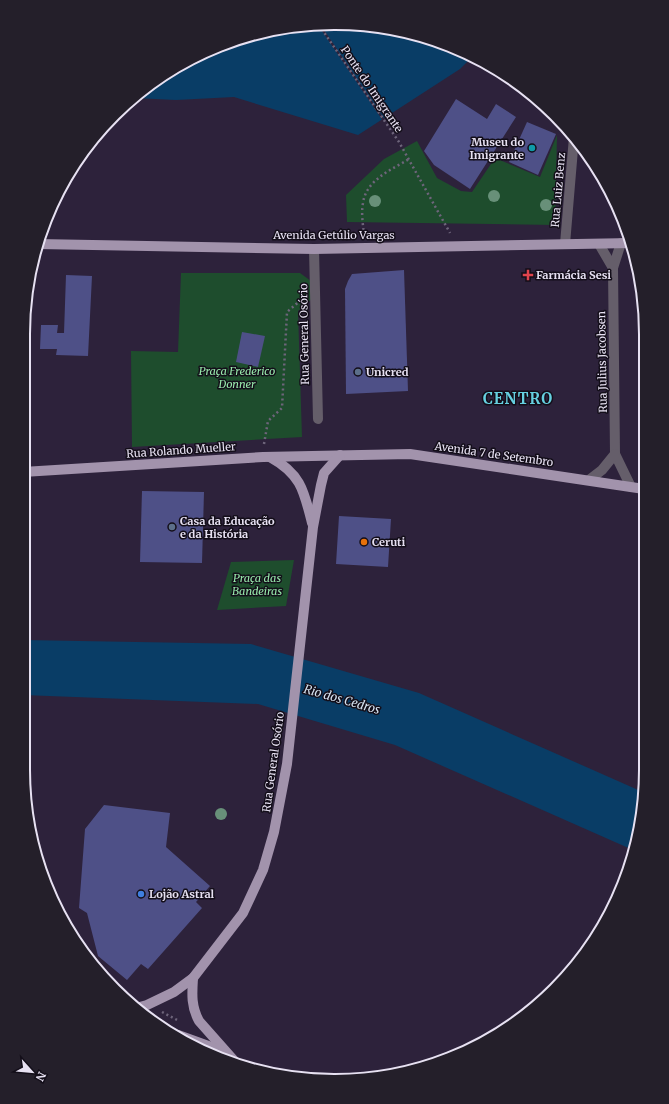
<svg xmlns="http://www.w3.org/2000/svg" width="669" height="1104" font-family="Merriweather,serif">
  <rect width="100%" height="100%" fill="#2d223b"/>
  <g fill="#1e4d2d">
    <polygon points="557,135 555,225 347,222 346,195 384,159 417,141 437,178 461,191 472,192 495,158 540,177"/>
    <polygon points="181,273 300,273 311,281 312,299 298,311 302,437 132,447 131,351 178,352"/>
    <polygon points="294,560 286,606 217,610 231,562"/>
  </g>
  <g fill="#093d66">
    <polygon points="335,23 395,29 454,47 472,57 460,69 358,135 234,97 176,100 134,98 162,75 216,47 274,29"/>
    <polygon points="23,640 251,644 419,693 645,793 633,850 395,745 258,704 23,695"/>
  </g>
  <polygon fill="#2d223b" points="320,24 385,120 383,121 318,25"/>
  <g fill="#4e5087">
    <polygon points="456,99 487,119 496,104 516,117 470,189 434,165 424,151"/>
    <polygon points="527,122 556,134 538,175 509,162"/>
    <polygon points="615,202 622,219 616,219"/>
    <polygon points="404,270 408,391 346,394 345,289 348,281 352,274"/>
    <polygon points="66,275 92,276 88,356 56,355 57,349 40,349 41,325 58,325 57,333 64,333"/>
    <polygon points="242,332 265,336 258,367 236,362"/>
    <polygon points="142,491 204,492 202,563 140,562"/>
    <polygon points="339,516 391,519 388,567 336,564"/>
    <polygon points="104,805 170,813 166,847 210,886 196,902 202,908 148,969 141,964 127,980 98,956 87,913 79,908 85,829"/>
  </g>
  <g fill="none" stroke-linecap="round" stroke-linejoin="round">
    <g stroke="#6e657b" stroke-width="2.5" stroke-dasharray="2 3" stroke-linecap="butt">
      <polyline points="319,25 399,142 450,233"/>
      <path d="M 364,235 C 363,225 361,213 363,203 C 366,180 391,170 409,159"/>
      <polyline points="264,444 268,421 282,408 287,312 301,300"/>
      <polyline points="162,1012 179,1021"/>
    </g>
    <g stroke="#655e6a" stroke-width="10">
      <polyline points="621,243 613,268 615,454 631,487"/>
      <polyline points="565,244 574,137"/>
      <polyline points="599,244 613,268"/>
      <polyline points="314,249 318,419"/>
      <polyline points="589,480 602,470 615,454"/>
    </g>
    <g stroke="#a293ac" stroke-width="10">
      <polyline points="38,244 314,249 632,243"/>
      <path d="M 270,457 C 301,474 304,491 312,523"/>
      <polyline points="23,472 263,457 410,454 644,489"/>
      <path d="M 193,978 C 192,994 191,1006 199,1021 L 238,1065"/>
      <polyline points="136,1008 147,1005 174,992 193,978 243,913 263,870 274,832 287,764 313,527 321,485 324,473 340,455"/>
      <polyline points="178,1035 225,1052"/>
    </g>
  </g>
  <g fill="#689079">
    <circle cx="494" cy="196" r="6"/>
    <circle cx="375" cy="201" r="6"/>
    <circle cx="546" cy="205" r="6"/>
    <circle cx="221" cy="814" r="6"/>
  </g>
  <circle fill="#0f9aa8" stroke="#130e19" stroke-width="1.5" cx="532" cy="148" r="4"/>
  <path fill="#e0444e" stroke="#130e19" stroke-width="1.5" d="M526 269h4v4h4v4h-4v4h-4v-4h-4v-4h4z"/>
  <g fill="#5c6f8a" stroke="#130e19" stroke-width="1.5">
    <circle cx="358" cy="372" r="4"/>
    <circle cx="172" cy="527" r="4"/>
  </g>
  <circle fill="#e8710a" stroke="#130e19" stroke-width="1.5" cx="364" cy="542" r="4"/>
  <circle fill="#3f7fe0" stroke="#130e19" stroke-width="1.5" cx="141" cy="894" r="4"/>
  <g text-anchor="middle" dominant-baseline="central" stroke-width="3" stroke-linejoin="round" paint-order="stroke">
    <g font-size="11" fill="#e7e1f2" stroke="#130e19">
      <text transform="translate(372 89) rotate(56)">Ponte do Imigrante</text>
      <text transform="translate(558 190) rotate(-85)">Rua Luiz Benz</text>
      <text x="334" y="235">Avenida Getúlio Vargas</text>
      <text transform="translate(304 334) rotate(-91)">Rua General Osório</text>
      <text transform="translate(602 362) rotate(-91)">Rua Julius Jacobsen</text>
      <text transform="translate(181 450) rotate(-4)">Rua Rolando Mueller</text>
      <text transform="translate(494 454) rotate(8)">Avenida 7 de Setembro</text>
      <text transform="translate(273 762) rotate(-82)">Rua General Osório</text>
    </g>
    <g font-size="11" font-weight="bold" fill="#e7e1f2" stroke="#130e19" text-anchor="start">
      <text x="524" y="142" text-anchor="end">Museu do<tspan x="524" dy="13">Imigrante</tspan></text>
      <text x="536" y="275">Farmácia Sesi</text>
      <text x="366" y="372">Unicred</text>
      <text x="180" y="521">Casa da Educação<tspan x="180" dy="13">e da História</tspan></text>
      <text x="372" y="542">Ceruti</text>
      <text x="149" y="894">Lojão Astral</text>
    </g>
    <g font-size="11" font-style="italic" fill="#98eaac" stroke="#130e19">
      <text x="237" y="371">Praça Frederico<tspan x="237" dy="13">Donner</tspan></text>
      <text x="257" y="578">Praça das<tspan x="257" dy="13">Bandeiras</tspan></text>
    </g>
    <g font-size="12" font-style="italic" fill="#d7e4f2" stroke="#130e19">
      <text transform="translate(342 699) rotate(16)">Rio dos Cedros</text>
    </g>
    <g font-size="15" font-weight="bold" letter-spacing="1" fill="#66d0e0" stroke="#130e19">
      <text x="518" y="398">CENTRO</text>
    </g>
  </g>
  <path d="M0 0H669V1104H0ZM334 30H335A304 304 0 0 1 639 334V770A304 304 0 0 1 335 1074H334A304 304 0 0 1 30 770V334A304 304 0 0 1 334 30Z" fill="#241f2a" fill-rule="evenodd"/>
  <path fill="none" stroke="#e7e1f2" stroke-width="2" d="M334 30H335A304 304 0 0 1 639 334V770A304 304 0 0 1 335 1074H334A304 304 0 0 1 30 770V334A304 304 0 0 1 334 30Z"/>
  <g transform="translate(32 1072) rotate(117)" stroke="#130e19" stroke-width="3" paint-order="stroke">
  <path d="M0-3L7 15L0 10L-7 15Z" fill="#e7e1f2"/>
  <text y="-6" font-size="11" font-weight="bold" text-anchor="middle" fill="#e7e1f2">N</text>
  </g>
</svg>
